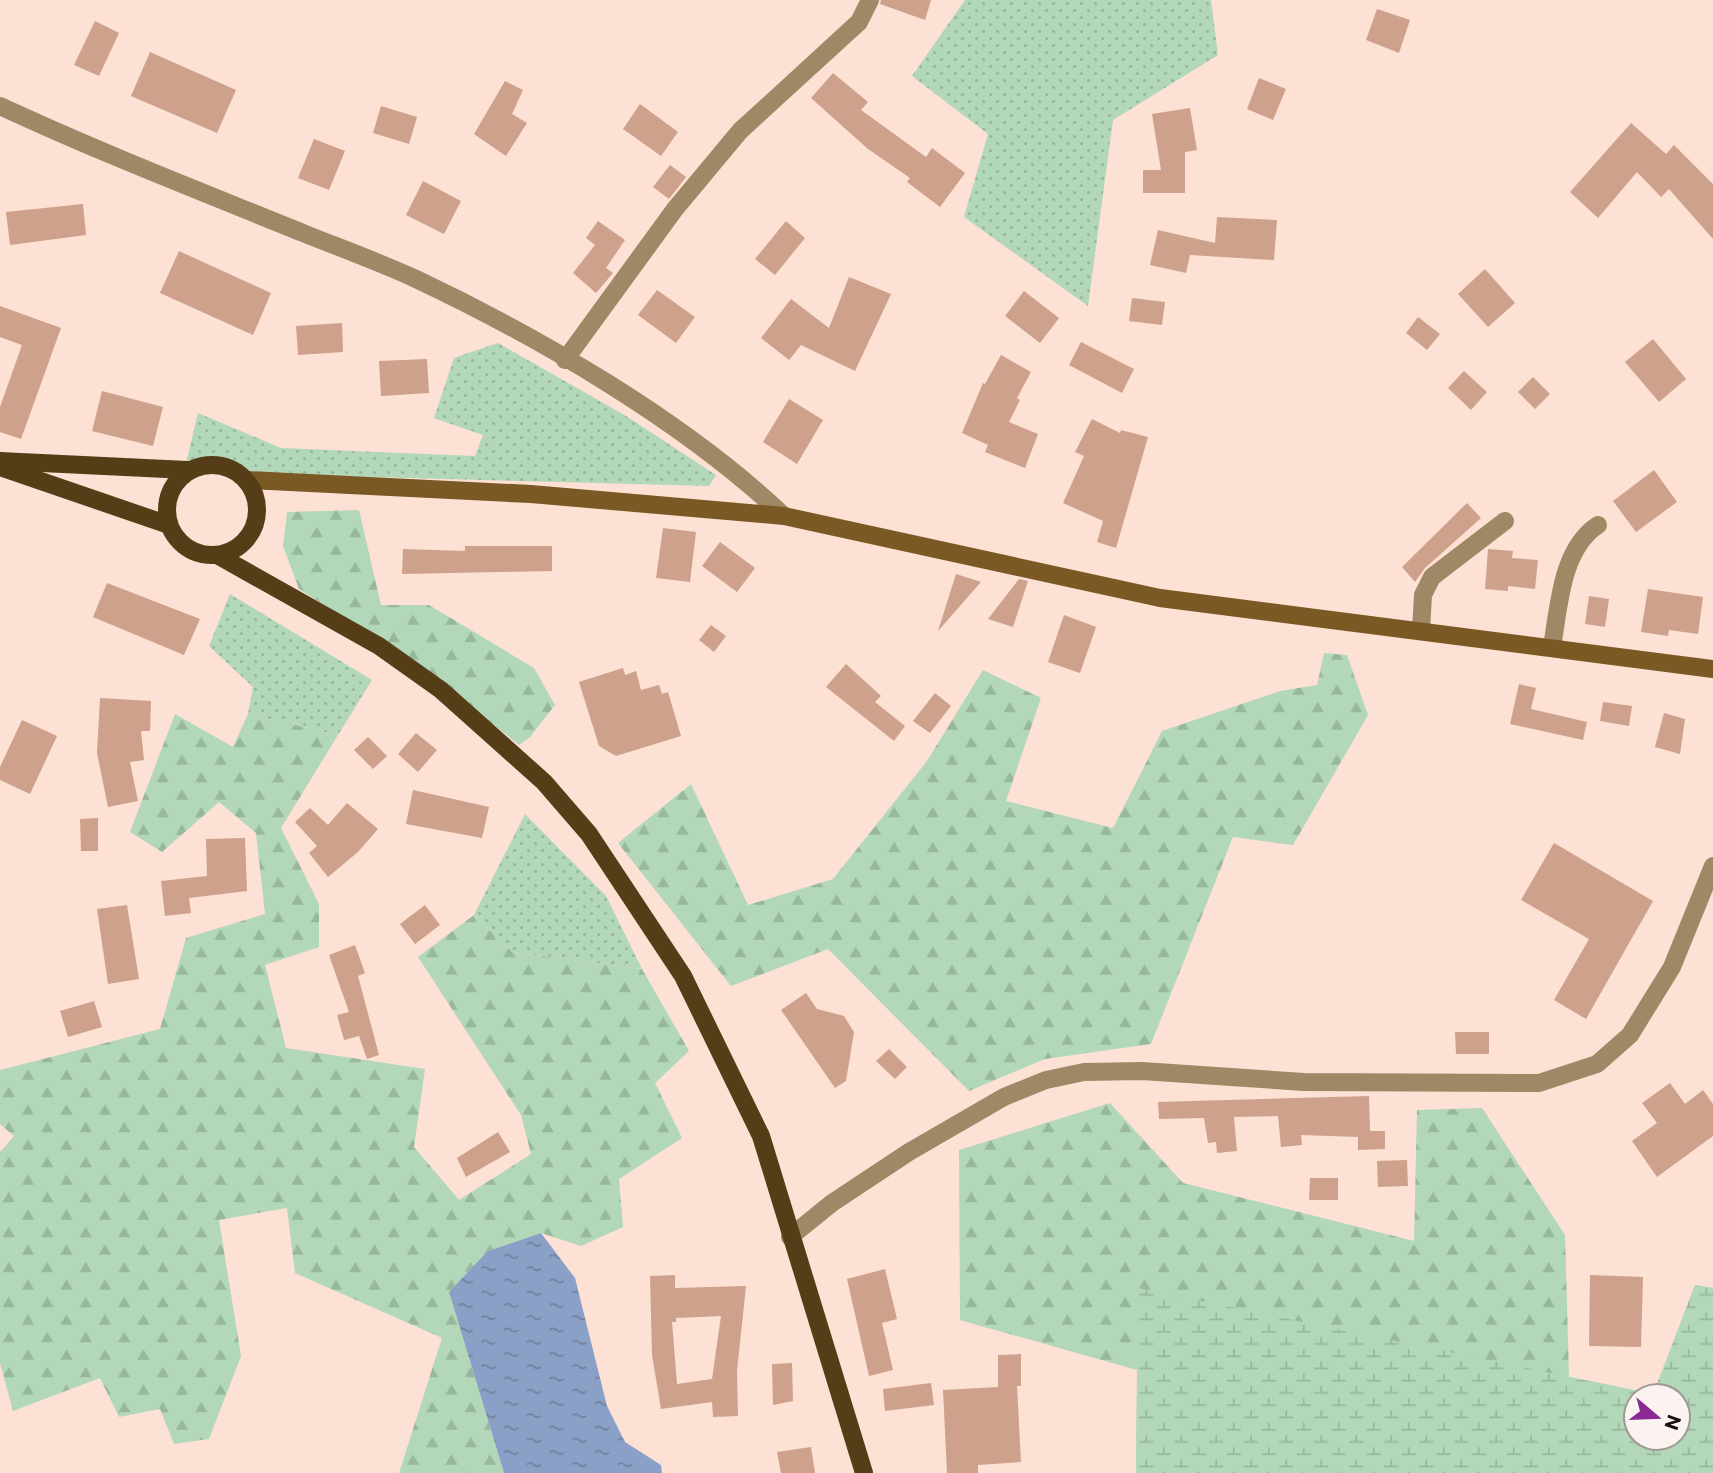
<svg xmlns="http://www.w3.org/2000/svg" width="1713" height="1473" font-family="Commissioner,sans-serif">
  <defs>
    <pattern id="grass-dots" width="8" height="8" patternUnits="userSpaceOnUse" patternTransform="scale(1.75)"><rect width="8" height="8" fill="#b2d7b9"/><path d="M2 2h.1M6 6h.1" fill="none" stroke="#98b89e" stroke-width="1.8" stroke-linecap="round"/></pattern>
    <pattern id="forest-firs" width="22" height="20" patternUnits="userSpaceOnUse" patternTransform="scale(1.75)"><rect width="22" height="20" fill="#b2d7b9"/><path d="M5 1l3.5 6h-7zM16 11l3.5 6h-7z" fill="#98b89e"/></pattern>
    <pattern id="wetland-marsh" width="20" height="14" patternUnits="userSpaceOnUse" patternTransform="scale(1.75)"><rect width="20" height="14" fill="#b2d7b9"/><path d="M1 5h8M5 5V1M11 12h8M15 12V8" fill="none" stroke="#98b89e"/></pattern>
    <pattern id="water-ripples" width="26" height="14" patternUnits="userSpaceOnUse" patternTransform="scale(1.75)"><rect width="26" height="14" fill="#8ba0c6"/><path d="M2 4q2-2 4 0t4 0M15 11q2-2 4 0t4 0" fill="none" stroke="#71819f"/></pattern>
  </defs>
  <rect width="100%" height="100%" fill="#fce1d4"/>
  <g fill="url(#grass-dots)">
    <polygon points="965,0 1211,0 1218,55 1113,120 1088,306 964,217 988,134 912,76"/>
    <polygon points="498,343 626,416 716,475 709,486 184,472 198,413 281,448 475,456 483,435 434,418 454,358"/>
    <polygon points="230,594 372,680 338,735 248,714 253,687 209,646"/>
    <polygon points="525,814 606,896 642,969 512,952 474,915"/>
  </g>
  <g fill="url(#forest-firs)" fill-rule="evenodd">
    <polygon points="359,510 381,605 429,605 534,668 555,705 530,737 519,745 429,673 299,589 283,546 287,512"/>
    <polygon points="1324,653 1347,655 1368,715 1293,845 1233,837 1151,1044 1045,1059 969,1091 828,949 731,986 618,843 691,784 748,905 833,879 927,761 983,670 1041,698 1006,801 1113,828 1162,731 1280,691 1317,685"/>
    <polygon points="175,714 233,747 248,714 338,735 281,828 319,904 319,947 265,965 286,1048 425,1069 414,1147 459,1200 531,1154 521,1115 418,957 474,915 512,952 642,969 689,1051 655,1083 682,1138 619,1179 623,1227 581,1246 541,1233 491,1250 449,1292 504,1473 399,1473 442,1338 295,1273 287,1208 219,1220 241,1356 209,1439 174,1444 160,1409 119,1417 100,1378 13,1411 0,1363 0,1152 14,1136 0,1124 0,1070 160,1029 186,938 265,914 256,833 219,802 162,852 130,832"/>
    <path d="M 1110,1103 L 1183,1183 L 1414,1241 L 1417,1110 L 1482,1108 L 1565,1235 L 1569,1377 L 1654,1394 L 1695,1285 L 1713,1288 L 1713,1473 L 1136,1473 L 1137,1370 L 960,1320 L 959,1150 ZM 1636,1396 L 1678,1396 L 1678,1438 L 1636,1438 Z"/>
  </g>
  <path fill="url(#wetland-marsh)" fill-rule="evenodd" d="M 1695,1285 L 1713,1288 L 1713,1473 L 1136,1473 L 1138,1288 L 1653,1394 ZM 1636,1396 L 1678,1396 L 1678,1438 L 1636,1438 Z"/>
  <polygon fill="url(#water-ripples)" points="541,1233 575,1278 607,1406 625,1442 661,1465 662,1473 504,1473 449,1292 488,1251"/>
  <g fill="#cda18b" fill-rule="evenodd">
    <polygon points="881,0 931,0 925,20 880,4"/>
    <polygon points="1377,9 1410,20 1399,53 1366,40"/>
    <polygon points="95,21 119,33 99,76 74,65"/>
    <polygon points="150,52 236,90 217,133 131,96"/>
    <polygon points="833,73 868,102 861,110 926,157 932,148 965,173 940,207 907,182 910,178 868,149 811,98"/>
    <polygon points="1259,78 1286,89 1273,120 1247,109"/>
    <polygon points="505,81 523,90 512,114 527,123 506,156 474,134"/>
    <polygon points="640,104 678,132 661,156 623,129"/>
    <polygon points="381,106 417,117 409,144 373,133"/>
    <polygon points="1190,108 1197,150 1185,152 1185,193 1143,193 1143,170 1161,170 1152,114"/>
    <polygon points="1631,123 1666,154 1674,145 1713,184 1713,239 1669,189 1661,197 1637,172 1598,218 1570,192"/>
    <polygon points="314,139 345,151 329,190 298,178"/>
    <polygon points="670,165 686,177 669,199 653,187"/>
    <polygon points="423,181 461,201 444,234 406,215"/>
    <polygon points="83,204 86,235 10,245 6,212"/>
    <polygon points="1217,217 1277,220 1274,260 1190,255 1186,273 1150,265 1158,230 1215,243"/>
    <polygon points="598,221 625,240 606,268 613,273 596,293 573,273 595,245 586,238"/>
    <polygon points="786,221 805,238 775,275 755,259"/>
    <polygon points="179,251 271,293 253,335 160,293"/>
    <polygon points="1485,269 1515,303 1488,327 1458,294"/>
    <polygon points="849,277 891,294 855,371 801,345 789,360 761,338 791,299 829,328"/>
    <polygon points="657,290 695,317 676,343 638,315"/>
    <polygon points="1024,291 1059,318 1040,343 1005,316"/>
    <polygon points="1132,298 1165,302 1162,325 1129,321"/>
    <polygon points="0,306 61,328 21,439 0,432 0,407 22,345 0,337"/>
    <polygon points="1418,317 1440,334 1427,350 1406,333"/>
    <polygon points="342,323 343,352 298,355 296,326"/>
    <polygon points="1653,339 1686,379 1659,402 1625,362"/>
    <polygon points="1081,342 1134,369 1122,393 1069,365"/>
    <polygon points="1001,355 1031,372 1017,398 1020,400 1009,422 1038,434 1025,468 985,452 988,445 962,433 983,383 985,384"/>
    <polygon points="427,359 429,393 381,396 379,361"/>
    <polygon points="1464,371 1487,392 1471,410 1448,388"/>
    <polygon points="1533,377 1550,394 1535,409 1518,392"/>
    <polygon points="102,391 163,407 153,446 92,431"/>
    <polygon points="789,399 823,420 797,464 763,442"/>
    <polygon points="1092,419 1120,433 1121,430 1148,437 1116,548 1097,542 1103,521 1063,503 1084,456 1075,452"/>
    <polygon points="1654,470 1677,502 1636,532 1613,501"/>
    <polygon points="1467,503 1481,518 1425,568 1415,582 1402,567"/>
    <polygon points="663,528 696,532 690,582 656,578"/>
    <polygon points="720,542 755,568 737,592 702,566"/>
    <polygon points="465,546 552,546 552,571 402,574 403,549 465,551"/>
    <polygon points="1488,549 1513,551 1512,558 1538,560 1535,589 1508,586 1508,591 1485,589"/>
    <polygon points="956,574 981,582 938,631"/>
    <polygon points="1019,579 1028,581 1013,627 988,619"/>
    <polygon points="107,583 200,619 184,655 93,617"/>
    <polygon points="1648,589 1703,597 1698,634 1669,630 1668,636 1641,632"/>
    <polygon points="1589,596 1609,599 1605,627 1585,624"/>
    <polygon points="1064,615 1096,627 1080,673 1048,662"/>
    <polygon points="711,625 726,636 714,652 699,640"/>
    <polygon points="846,664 881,696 875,702 905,726 894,741 826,687"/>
    <polygon points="623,668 625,675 636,671 641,690 659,685 662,694 668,692 681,736 616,756 599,746 579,682"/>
    <polygon points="1519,684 1536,688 1531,709 1587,722 1583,740 1510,724"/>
    <polygon points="935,693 951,706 930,733 913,721"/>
    <polygon points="100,698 151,701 150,731 141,731 144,760 130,762 138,801 108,807 97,753"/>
    <polygon points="1603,702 1632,706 1629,726 1600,721"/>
    <polygon points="1664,713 1685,719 1680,754 1655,747"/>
    <polygon points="22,720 57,736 30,794 0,780 0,767"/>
    <polygon points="416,733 437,750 418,772 398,754"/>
    <polygon points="368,737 387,756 373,769 354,750"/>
    <polygon points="413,790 489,807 482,838 406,824"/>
    <polygon points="347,803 378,829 358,852 328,877 309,853 317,846 295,822 310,808 328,825"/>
    <polygon points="98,818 98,851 81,851 80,819"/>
    <polygon points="245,838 247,891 189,898 191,913 165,916 161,881 207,876 206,839"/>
    <polygon points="1554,843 1653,901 1586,1019 1554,1000 1589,939 1521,900"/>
    <polygon points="127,905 139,979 108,984 97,909"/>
    <polygon points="425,905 440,925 415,944 400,924"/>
    <polygon points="355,945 365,973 358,976 379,1055 367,1059 359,1036 344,1040 337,1015 349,1012 329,955"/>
    <polygon points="806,993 817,1009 844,1016 854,1032 846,1081 835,1088 781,1010"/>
    <polygon points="94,1001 102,1027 68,1037 60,1011"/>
    <polygon points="1455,1032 1489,1032 1489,1054 1456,1054"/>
    <polygon points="889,1049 907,1067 895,1079 876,1061"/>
    <polygon points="1670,1083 1685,1104 1703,1090 1713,1104 1713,1136 1657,1177 1632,1141 1657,1123 1642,1103"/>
    <polygon points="1369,1096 1370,1131 1385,1131 1385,1149 1358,1150 1358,1137 1301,1135 1302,1145 1281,1147 1278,1116 1234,1117 1237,1151 1217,1153 1216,1142 1208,1143 1204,1118 1159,1119 1158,1102"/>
    <polygon points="498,1132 510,1152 466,1177 457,1158"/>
    <polygon points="1407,1160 1408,1186 1378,1187 1377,1161"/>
    <polygon points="1310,1178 1338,1178 1338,1200 1309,1200"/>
    <polygon points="885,1269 897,1319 882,1323 893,1370 869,1376 847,1279"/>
    <path d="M 675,1275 L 675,1288 L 746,1286 L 737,1371 L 738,1416 L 713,1417 L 712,1402 L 661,1409 L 652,1355 L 650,1276 ZM 721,1316 L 712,1379 L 677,1384 L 672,1322 L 676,1322 L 676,1318 Z"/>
    <polygon points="1590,1275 1643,1277 1641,1347 1589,1346"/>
    <polygon points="1021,1354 1021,1386 1017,1386 1021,1462 978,1465 978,1473 947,1473 943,1390 998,1387 998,1355"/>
    <polygon points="792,1363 793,1401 773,1405 772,1364"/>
    <polygon points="931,1383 934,1405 885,1411 883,1389"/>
    <polygon points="811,1447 815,1473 781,1473 777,1452"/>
  </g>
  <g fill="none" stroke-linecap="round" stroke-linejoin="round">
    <g stroke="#9f8866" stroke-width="18">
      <path d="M 0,106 C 99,152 202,192 303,233 C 340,248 379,262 416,279 C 539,337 685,422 784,516"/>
      <polyline points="565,360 675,209 740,131 859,22 870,0"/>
      <polyline points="1421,630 1423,595 1432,577 1505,521"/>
      <path d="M 1552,647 C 1559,607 1561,549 1598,525"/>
      <polyline points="790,1237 832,1203 909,1152 1004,1097 1046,1080 1084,1072 1142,1071 1304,1082 1539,1083 1597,1064 1630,1035 1672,967 1713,866"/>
    </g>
    <polyline stroke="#7b5924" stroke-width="18" points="247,480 531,494 784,516 1160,598 1713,669"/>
    <g stroke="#553d18" stroke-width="18">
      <polyline points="0,461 187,470"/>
      <circle cx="212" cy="510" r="45"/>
      <polyline points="0,467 169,525"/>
      <polyline points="217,555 379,646 441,690 544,782 589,834 683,976 761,1136 864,1473"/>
    </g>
  </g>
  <g transform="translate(1657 1417) rotate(109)"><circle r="33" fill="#faf3f0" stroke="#a19894" stroke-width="2"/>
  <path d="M0-5L12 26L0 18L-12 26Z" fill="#8a2992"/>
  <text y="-10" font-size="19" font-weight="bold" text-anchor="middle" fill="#1b100b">N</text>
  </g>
</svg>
